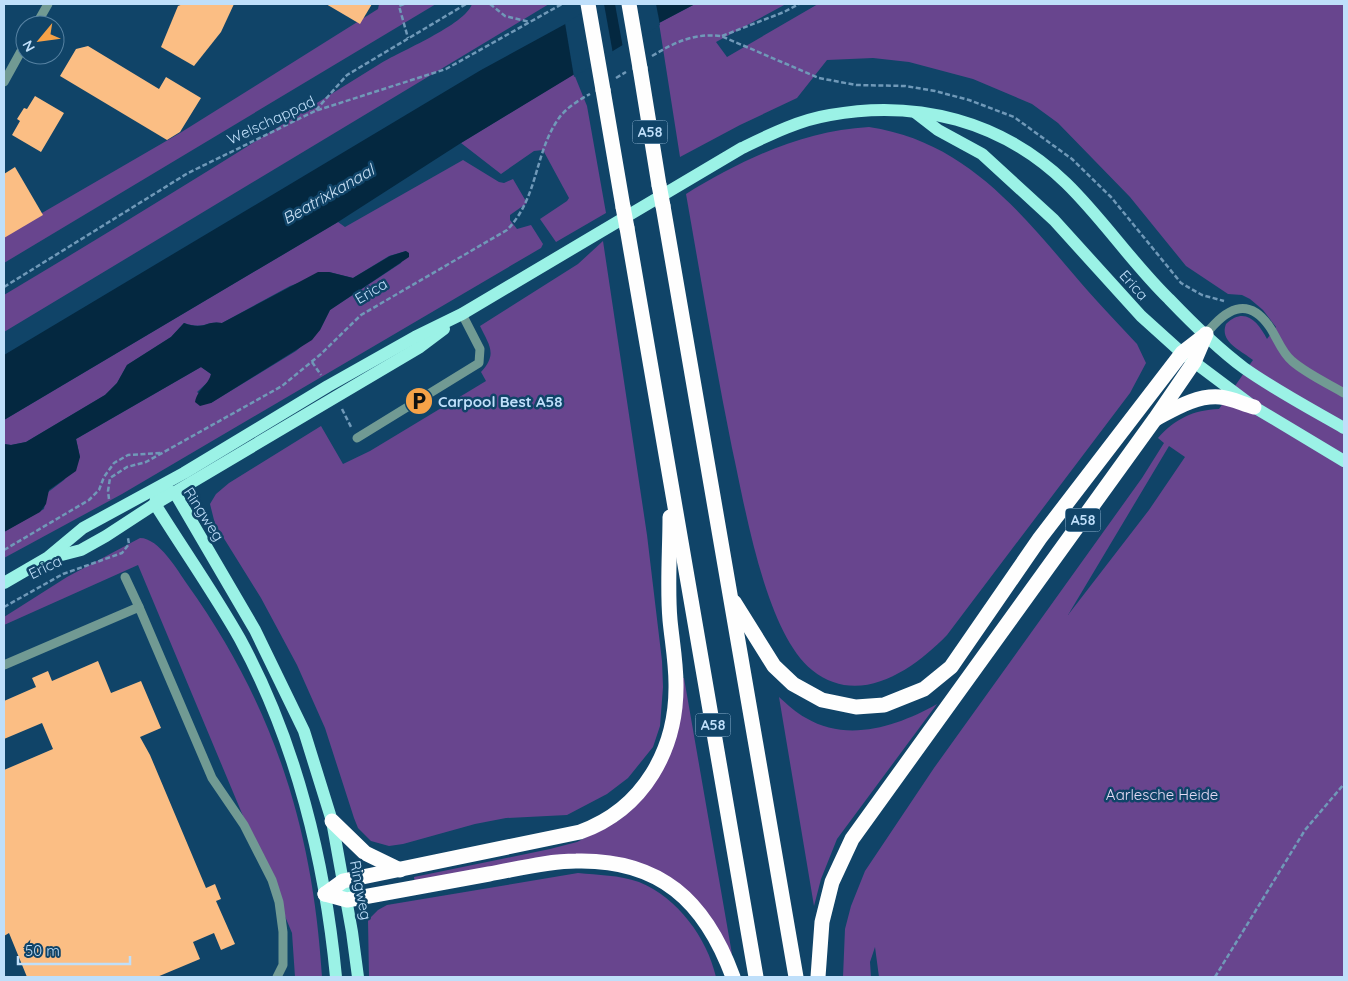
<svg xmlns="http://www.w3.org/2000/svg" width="1348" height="981" font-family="Quicksand,sans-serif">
  <rect width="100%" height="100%" fill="#104468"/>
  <g fill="#68458e" fill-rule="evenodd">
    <polygon points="379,4 436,4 4,263 4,235 180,133 378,9"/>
    <path d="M 472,4 L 549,4 L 4,332 L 4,295 C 130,220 254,142 378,65 C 400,51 465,25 472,4 Z"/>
    <path d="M 695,4 L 786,4 L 716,42 L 727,57 L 818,4 L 1344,4 L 1344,977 L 879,977 L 875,947 L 870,962 L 871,977 L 843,977 L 845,929 L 851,906 L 865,871 L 934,768 L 1142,478 L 1164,443 L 1158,438 C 1175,419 1193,410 1219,409 L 1253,360 C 1241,350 1219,342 1226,324 C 1245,306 1258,322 1267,339 L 1276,327 L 1263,310 L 1250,299 L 1242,295 L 1228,294 L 1186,266 L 1130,197 L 1058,123 L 1032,104 L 973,79 L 909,62 L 873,58 L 827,60 L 797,98 L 740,125 L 680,157 L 659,23 ZM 1169,446 L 1185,457 L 1149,510 L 1068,615 Z"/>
    <polygon points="574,74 587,106 606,213 556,242 540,219 567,201 569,198 543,150 534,151 501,174 461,143"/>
    <path d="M 869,127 C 963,141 1017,208 1075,276 C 1094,299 1116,321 1137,344 L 1146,363 L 1130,393 L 947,635 C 913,670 859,708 812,670 C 765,632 745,506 732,448 C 715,364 701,279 686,194 C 743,159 802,131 869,127 Z"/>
    <path d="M 463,160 L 499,182 L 504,183 L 513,179 L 527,203 L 510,215 L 510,220 L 517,229 L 531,225 L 543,244 L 541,248 L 122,494 L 4,558 L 4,532 L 44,509 L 47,493 L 64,480 L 80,457 L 76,439 L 201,367 L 211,374 L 210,380 L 197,392 L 211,403 L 296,351 L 320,330 L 330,310 L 401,263 L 406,251 L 389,256 L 353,278 L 329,272 L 290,286 L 222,323 C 206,320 205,330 184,323 L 171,337 L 127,365 L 117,383 L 105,395 L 26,442 L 11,445 L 4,444 L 4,420 L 338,222 L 345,227 Z"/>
    <path d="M 603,241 L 647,535 L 662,661 L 663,687 L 660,726 L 653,747 L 628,778 L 607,794 L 567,815 L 506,818 L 475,824 L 403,844 L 389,846 L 371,841 L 358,828 L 354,818 L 325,728 L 297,665 L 261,598 L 215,524 L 210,504 L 216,494 L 229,483 L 321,426 L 343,464 L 370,451 L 486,381 L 481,372 C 498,354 489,345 480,326 L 578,264 Z"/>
    <path d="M 140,538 C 159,538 178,571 187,584 C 274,706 313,829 322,977 L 295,977 L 292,933 L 138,565 L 4,625 L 4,617 L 67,577 Z"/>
    <polygon points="680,678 684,678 732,954 730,953 698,903 610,858 415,884 414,877 550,849 577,842 618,821 651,787"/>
    <path d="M 779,697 C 787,704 796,713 806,718 C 848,743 898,726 937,704 L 837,839 L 821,879 L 814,906 Z"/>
    <path d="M 578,873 C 598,875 619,875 639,882 C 678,898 707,938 716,977 L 369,977 L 368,920 L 378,910 L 387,905 Z"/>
  </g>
  <g fill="#042840">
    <polygon points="602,4 695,4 659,23 461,143 338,222 4,420 4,355 481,70"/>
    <path d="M 406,251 L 409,253 L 409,257 L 330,310 L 320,330 L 312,340 L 211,403 L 200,406 L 195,402 C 198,388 208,386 211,374 L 201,367 L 76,439 L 80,457 L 76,471 L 49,490 L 46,504 L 40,512 L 4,532 L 4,444 L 11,445 L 26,442 L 105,395 L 117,383 L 127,365 L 171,337 L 184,323 C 205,331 206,320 222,323 L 318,272 L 329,272 L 353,278 L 390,256 Z"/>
  </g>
  <g fill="#104468">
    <polygon points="598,4 604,4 613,54 574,77 565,23"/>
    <polygon points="615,4 656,4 660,25 623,48"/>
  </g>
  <g fill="#fbbe84">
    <polygon points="183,4 234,4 221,32 194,66 161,47 178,6"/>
    <polygon points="326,4 372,4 360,24"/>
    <polygon points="88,46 159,89 166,77 201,98 180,132 167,140 60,76 76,49"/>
    <polygon points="35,96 64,113 41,152 12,135 20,121 17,119 24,108 27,109"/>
    <polygon points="15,167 43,215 4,238 4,174"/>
    <polygon points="98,661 111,693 141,681 161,728 140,737 150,755 206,888 215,884 221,899 216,901 235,944 221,950 214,933 193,942 200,959 157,977 27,977 9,933 4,936 4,770 53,749 42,723 4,739 4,701 36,687 32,678 48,671 52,681"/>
  </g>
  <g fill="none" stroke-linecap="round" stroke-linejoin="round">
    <g stroke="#7099b8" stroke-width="2.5" stroke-dasharray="5 2.5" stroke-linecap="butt">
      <polyline points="404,4 399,6 408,38"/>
      <polyline points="490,4 505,16 530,22"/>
      <polyline points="722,36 784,12 799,4"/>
      <path d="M 652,56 C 675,42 694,33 721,36 L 819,78 L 856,85 L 905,86 L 935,91 L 969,100 L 1014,117 L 1072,159 L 1111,197 L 1181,283 L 1202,295 L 1224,301"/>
      <polyline points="616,78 626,72"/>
      <polyline points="316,110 347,75 466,4"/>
      <polyline points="4,287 188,173 315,111 446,69 562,4"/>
      <polyline points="312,362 321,375"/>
      <polyline points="342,409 352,429"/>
      <path d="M 109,499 L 108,491 L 110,478 L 127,467 L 146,462 L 282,386 L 321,354 L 361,315 L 507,230 C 539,197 534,153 559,118 C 566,108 579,100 590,94"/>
      <polyline points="4,550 89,500 99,490 104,477 114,463 128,455 161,453"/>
      <polyline points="4,607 63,574 122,553 129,544 128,538"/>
      <polyline points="1215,977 1305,830 1344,784"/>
    </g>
    <g stroke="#719a93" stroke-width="9">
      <polyline points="36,25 48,4"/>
      <polyline points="4,82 25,44"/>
      <path d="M 1206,334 C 1225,310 1247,295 1269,326 C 1277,337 1281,352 1292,361 C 1307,374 1327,383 1344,393"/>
      <polyline points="357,438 479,363 480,349 462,314"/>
      <polyline points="125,577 139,607"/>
      <polyline points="4,665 139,607 212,778 244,825 272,880 279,902 283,932 283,965 277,977"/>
    </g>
    <g stroke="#9bf2e6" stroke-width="12">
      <polyline points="916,113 938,130 982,154 1054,220 1141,316 1182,353 1254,407 1344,461"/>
      <polyline points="158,488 175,493 255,630 304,731 332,821 352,932 358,977"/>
      <path d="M 158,488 L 155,504 C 183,549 214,593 240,639 C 296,742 325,862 336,977"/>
      <polyline points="50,558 81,550 106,536 155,504 420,347 444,329"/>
      <path d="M 4,583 L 47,558 L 83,528 L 184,473 L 328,386 L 415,337 L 462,314 L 742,148 C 769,135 799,120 830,115 C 917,99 1002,121 1066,183 C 1103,219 1132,263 1169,299 C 1192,323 1217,348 1244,368 C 1275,390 1311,409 1344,428"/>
    </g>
    <g stroke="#fefefe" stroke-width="15">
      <polyline points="640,68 659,185"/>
      <polyline points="603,90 623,207"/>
      <polyline points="663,206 796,977"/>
      <polyline points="627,228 756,977"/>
      <path d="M 1157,418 C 1176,408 1197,395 1220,397 C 1231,398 1243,404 1254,407"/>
      <polyline points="734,602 774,666 793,684 822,700 856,707 884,705 924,689 951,667 1040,538 1182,353 1204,336"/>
      <polyline points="332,821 365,853 400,870"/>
      <path d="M 325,894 L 343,881 L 580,832 C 644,809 677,749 676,684 C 676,662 672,641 670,620 C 667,586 670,551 670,517"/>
      <path d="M 325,894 L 347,900 C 394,891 442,883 489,874 C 517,869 547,861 576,861 C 660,859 705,901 733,977"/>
      <polyline points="818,977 822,922 832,882 852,839 1155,419 1194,362 1206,334"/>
    </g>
    <g stroke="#fefefe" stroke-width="15">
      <polyline points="588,4 603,90"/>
      <polyline points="629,4 640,68"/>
      <polyline points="659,185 663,206"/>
      <polyline points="623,207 627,228"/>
    </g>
  </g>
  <defs>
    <symbol id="parking-disc" viewBox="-11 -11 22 22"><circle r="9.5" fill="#f6a248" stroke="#104468"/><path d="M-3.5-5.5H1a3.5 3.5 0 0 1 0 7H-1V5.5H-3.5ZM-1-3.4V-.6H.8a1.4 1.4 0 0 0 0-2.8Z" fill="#111"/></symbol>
  </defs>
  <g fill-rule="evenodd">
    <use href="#parking-disc" x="403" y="385" width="32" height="32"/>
  </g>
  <g text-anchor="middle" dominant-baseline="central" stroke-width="5" stroke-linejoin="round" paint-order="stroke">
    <g fill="#104468" stroke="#8ab0ce" stroke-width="1">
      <rect x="632.5" y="120.5" width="35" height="23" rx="4"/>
      <rect x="1065.5" y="508.5" width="35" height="23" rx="4"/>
      <rect x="695.5" y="713.5" width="35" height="23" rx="4"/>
    </g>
    <g font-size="14" font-weight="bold" fill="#bfdffa">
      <text x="650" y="132">A58</text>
      <text x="1083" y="520">A58</text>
      <text x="713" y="725">A58</text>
    </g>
    <g font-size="15" fill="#bfdffa" stroke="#104468">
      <text transform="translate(271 120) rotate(-25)">Welschappad</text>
      <text transform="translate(1134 285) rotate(48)">Erica</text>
      <text transform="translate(371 291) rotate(-31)">Erica</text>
      <text transform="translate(204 514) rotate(57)">Ringweg</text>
      <text transform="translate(45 567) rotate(-26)">Erica</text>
      <text transform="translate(361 890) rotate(79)">Ringweg</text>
    </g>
    <g font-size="15" font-weight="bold" fill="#bfdffa" stroke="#104468" text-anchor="start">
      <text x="438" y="401">Carpool Best A58</text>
    </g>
    <g font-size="15" fill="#e6dbf5" stroke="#104468">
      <text x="1162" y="794">Aarlesche Heide</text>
    </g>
    <g font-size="16" font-style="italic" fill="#cae1f5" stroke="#104468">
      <text transform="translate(328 194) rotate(-30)">Beatrixkanaal</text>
    </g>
  </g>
  <rect width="1348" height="981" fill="none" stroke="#bfdffa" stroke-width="10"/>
  <g transform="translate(40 40) rotate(241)"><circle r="24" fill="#104468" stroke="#5682a2"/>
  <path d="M0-4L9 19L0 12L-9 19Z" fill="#f6a248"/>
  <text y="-8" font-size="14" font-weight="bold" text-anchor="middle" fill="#bfdffa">N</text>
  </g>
  <path d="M18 956v8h112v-8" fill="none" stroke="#bfdffa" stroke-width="2.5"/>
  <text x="25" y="956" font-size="15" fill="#bfdffa" stroke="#104468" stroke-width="4" paint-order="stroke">50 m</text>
</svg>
